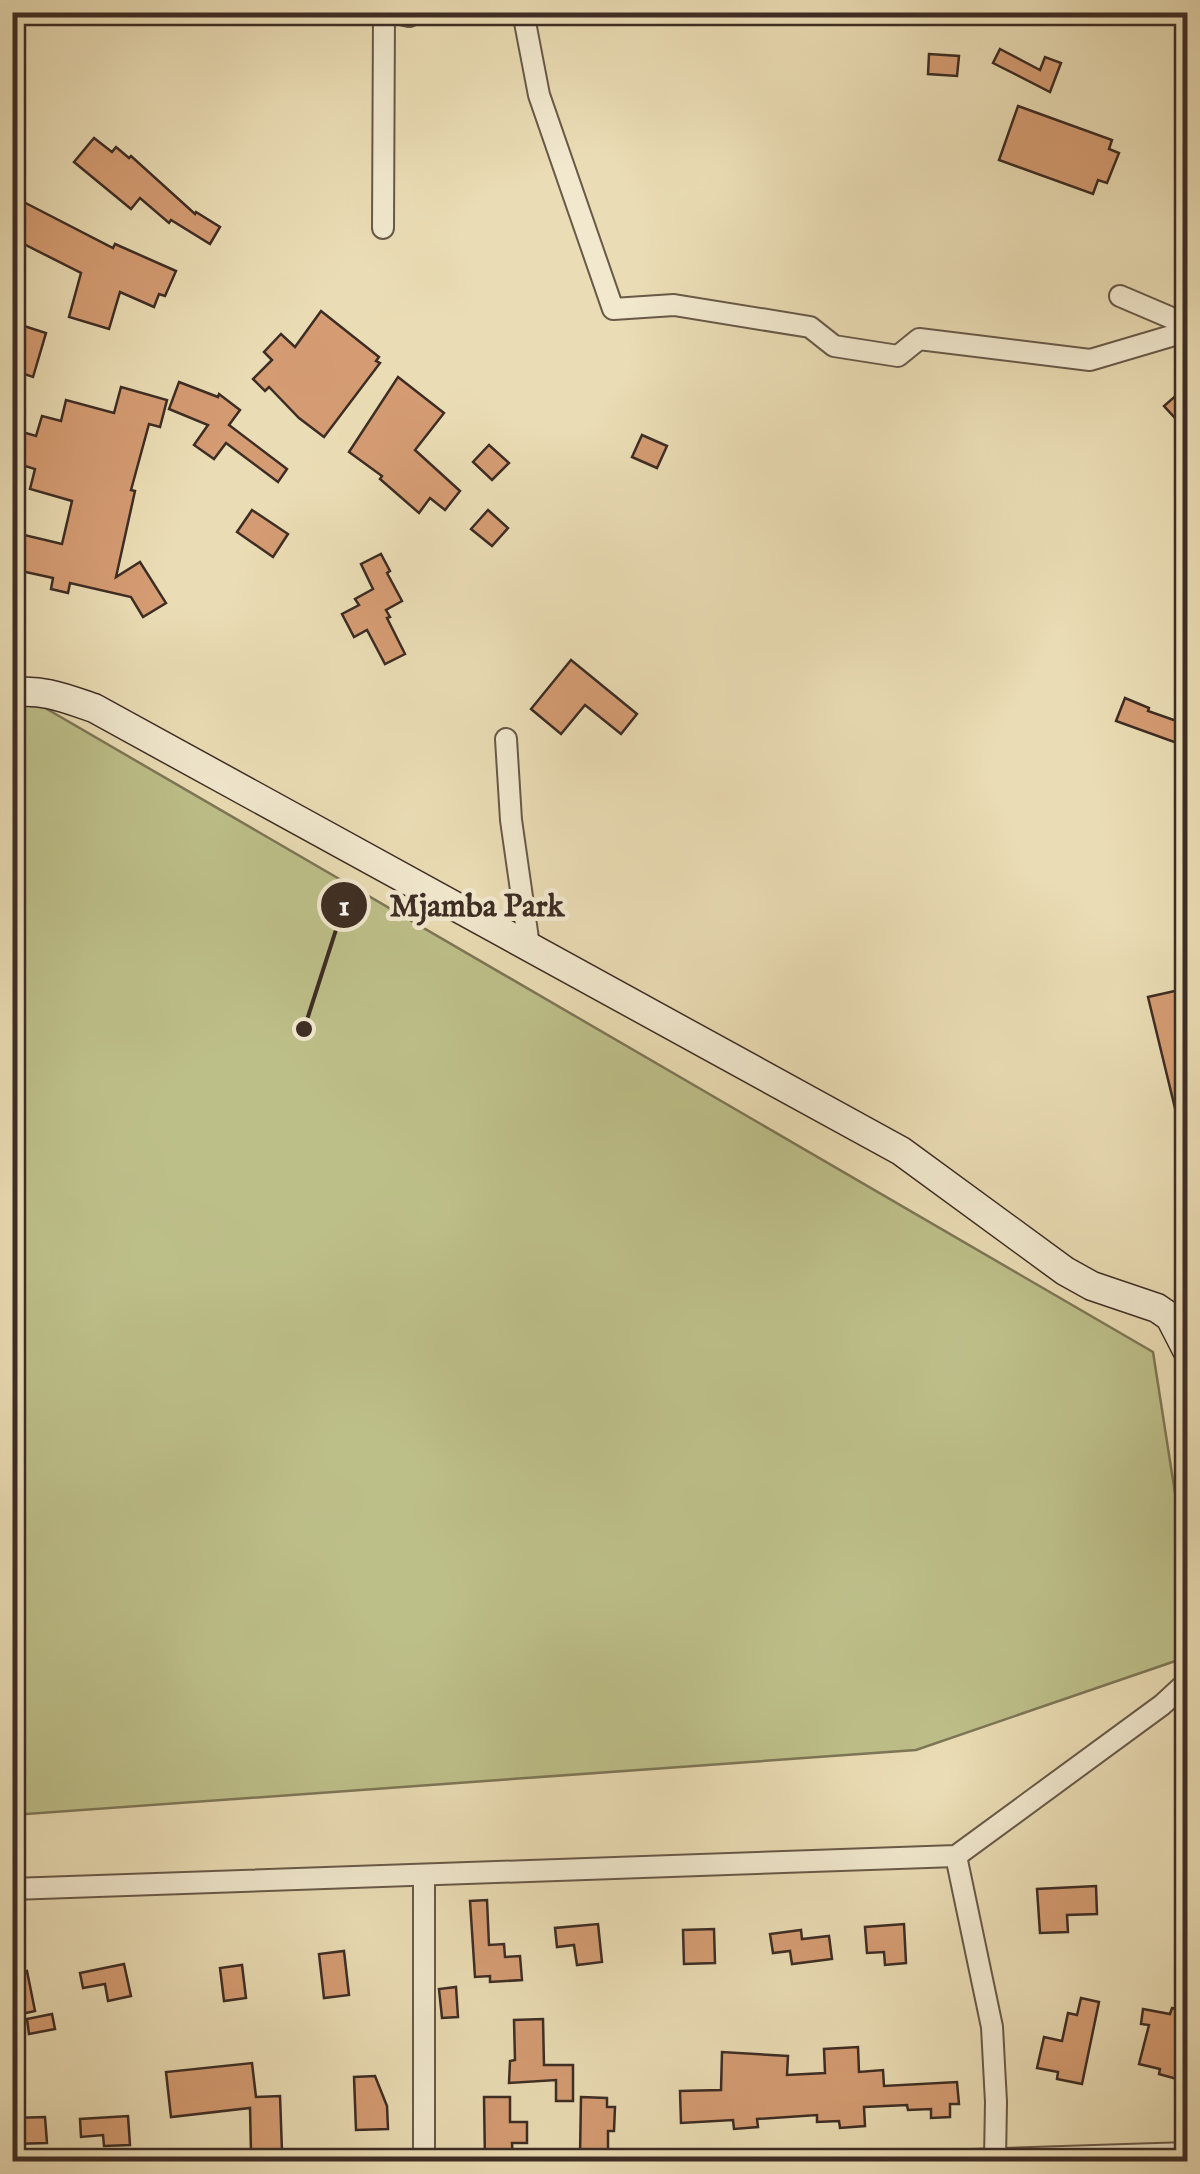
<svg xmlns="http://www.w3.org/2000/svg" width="1200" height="2174" font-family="'IM FELL English',serif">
  <rect width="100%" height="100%" fill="#eadcb4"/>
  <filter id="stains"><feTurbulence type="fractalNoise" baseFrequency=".002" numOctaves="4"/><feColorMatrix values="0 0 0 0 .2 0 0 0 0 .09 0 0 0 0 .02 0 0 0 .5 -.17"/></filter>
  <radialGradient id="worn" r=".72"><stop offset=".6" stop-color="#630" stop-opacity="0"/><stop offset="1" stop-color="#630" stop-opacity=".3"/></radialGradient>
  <polygon fill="#bdbf89" stroke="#7d7656" stroke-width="2.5" points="28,698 1153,1352 1187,1570 1187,1657 916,1750 13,1815 12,705"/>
  <g fill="#d59c73" stroke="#3d2d24" stroke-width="2.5">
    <polygon points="1000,49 1040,70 1045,57 1061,63 1050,92 993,63"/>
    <polygon points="929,54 959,56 957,76 928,74"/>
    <polygon points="1018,106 1112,140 1109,149 1119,153 1107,183 1098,180 1093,194 999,160"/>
    <polygon points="94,138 112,152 116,147 129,158 131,156 195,214 196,212 220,227 210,244 171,220 169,223 140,198 131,209 74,162"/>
    <polygon points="12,196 113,248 115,244 176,271 165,296 159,294 154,307 120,292 109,329 69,317 81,273 12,238"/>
    <polygon points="321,311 379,357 376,361 380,363 324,437 299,418 269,387 265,391 253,379 272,360 264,352 281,334 295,347"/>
    <polygon points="24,326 46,333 33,377 12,370"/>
    <polygon points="398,377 444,413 415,450 460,491 445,510 430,498 419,513 380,479 382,476 349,452"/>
    <polygon points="179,382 218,397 219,394 240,410 229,425 287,469 278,482 226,443 214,459 194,445 208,425 169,409"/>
    <polygon points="1188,385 1188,432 1164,406"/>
    <polygon points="121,387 167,400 160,427 149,424 131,490 135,491 116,577 140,562 166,603 143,617 131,597 70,583 68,593 51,589 53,578 12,569 12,532 62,544 72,501 30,489 35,469 12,462 19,431 36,436 42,416 61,421 66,400 114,413"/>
    <polygon points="642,435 667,446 657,468 632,457"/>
    <polygon points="489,445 509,463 492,480 473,462"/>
    <polygon points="252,510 288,534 273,557 237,532"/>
    <polygon points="488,510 508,528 492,546 471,529"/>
    <polygon points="381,554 390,571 387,573 402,601 386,610 390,617 387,618 405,654 385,664 367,630 354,637 342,614 359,605 355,599 373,589 361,564"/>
    <polygon points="571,660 637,714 621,734 585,705 561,734 531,709"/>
    <polygon points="1125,698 1149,708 1148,711 1188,725 1188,747 1116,721"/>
    <polygon points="1188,988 1188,1136 1182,1137 1148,997"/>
    <polygon points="1096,1886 1097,1914 1067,1915 1068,1932 1040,1933 1037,1889"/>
    <polygon points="487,1900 489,1945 504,1944 505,1957 520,1956 522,1980 490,1982 490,1976 475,1977 470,1901"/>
    <polygon points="598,1924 602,1962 577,1965 574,1945 557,1947 555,1928"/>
    <polygon points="904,1924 906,1963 885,1965 884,1952 867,1953 865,1927"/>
    <polygon points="714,1929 715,1963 684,1964 683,1930"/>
    <polygon points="801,1930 802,1939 829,1936 832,1959 792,1964 790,1951 773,1953 770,1934"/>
    <polygon points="344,1951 349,1995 324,1998 319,1954"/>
    <polygon points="124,1964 131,1996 108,2001 105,1984 83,1988 80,1973"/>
    <polygon points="242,1965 246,1998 224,2001 220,1968"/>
    <polygon points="27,1971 35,2011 12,2016 12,1974"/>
    <polygon points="456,1987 458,2017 442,2018 439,1989"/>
    <polygon points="1081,1998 1099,2002 1082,2084 1057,2079 1058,2072 1037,2068 1044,2037 1062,2041 1068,2013 1077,2015"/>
    <polygon points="1172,2008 1188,2012 1188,2065 1184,2081 1159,2074 1160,2069 1139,2064 1149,2025 1141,2024 1143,2009 1170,2014"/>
    <polygon points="52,2014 55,2029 29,2034 27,2019"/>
    <polygon points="543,2019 544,2065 573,2065 573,2101 556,2101 556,2080 509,2083 510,2061 515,2060 514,2020"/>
    <polygon points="858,2047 859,2072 883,2070 884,2086 957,2082 959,2104 950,2104 950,2117 931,2118 931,2109 908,2110 907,2105 864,2107 865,2126 840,2128 839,2121 817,2122 817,2115 757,2119 758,2127 734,2129 733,2120 681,2123 680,2091 721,2090 722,2052 788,2056 787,2075 825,2073 824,2049"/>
    <polygon points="252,2063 256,2097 280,2096 282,2151 251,2152 250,2108 171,2117 166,2072"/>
    <polygon points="375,2076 387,2106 388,2129 356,2130 354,2077"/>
    <polygon points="484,2097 510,2097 510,2122 527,2122 527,2143 512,2143 513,2162 485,2162"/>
    <polygon points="581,2097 607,2098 607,2107 615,2107 614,2131 608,2131 608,2156 580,2156"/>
    <polygon points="128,2116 130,2145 104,2146 103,2135 81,2137 80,2119"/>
    <polygon points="45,2117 47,2143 12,2144 12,2118"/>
  </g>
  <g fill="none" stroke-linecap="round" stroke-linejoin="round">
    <defs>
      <g id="street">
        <polyline points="392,12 409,16 419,12"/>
        <polyline points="523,12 539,95 613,309 674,305 810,327 834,346 898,356 919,339 1090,360 1188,331"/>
        <polyline points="383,228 384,12"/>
        <polyline points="1120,296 1188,325"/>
        <polyline points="506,739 511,820 529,946"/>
        <polyline points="956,1856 992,2027 996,2102 995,2159"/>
        <polyline points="12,1889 956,1856 1162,1705 1188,1681"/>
        <polyline points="424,2162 424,1877"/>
        <polyline points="909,2162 1188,2153"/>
      </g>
      <path id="secondary" d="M 12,693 C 41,688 67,699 94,708 L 901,1151 L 1065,1271 L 1092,1286 L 1157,1308 L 1170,1317 L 1188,1352"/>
    </defs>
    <use href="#street" stroke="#685948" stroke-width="24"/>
    <use href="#secondary" stroke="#3d2d24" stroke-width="31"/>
    <use href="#street" stroke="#f1e8ce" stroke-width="20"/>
    <use href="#secondary" stroke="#f1e8ce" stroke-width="28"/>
  </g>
  <path fill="none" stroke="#3d2d24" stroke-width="4" d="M304 1029L344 905"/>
  <g fill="#3d2d24" stroke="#f1e8ce" stroke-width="4">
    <circle cx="304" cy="1029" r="10"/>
    <circle cx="344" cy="905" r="25"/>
  </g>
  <g font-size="30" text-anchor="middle" font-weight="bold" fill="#fff">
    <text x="344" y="915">1</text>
  </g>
  <g font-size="32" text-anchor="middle" font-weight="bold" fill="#3d2d24" stroke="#f1e8ce" stroke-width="9" stroke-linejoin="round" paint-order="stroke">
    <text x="477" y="916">Mjamba Park</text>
  </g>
  <rect width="1200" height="2174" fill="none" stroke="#eadcb4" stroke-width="50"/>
  <rect x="15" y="15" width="1170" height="2144" fill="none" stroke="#3d2d24" stroke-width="5"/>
  <rect x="25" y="25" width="1150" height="2124" fill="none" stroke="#3d2d24" stroke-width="2.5"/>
  <rect width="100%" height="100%" filter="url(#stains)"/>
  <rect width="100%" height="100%" fill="url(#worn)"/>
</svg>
